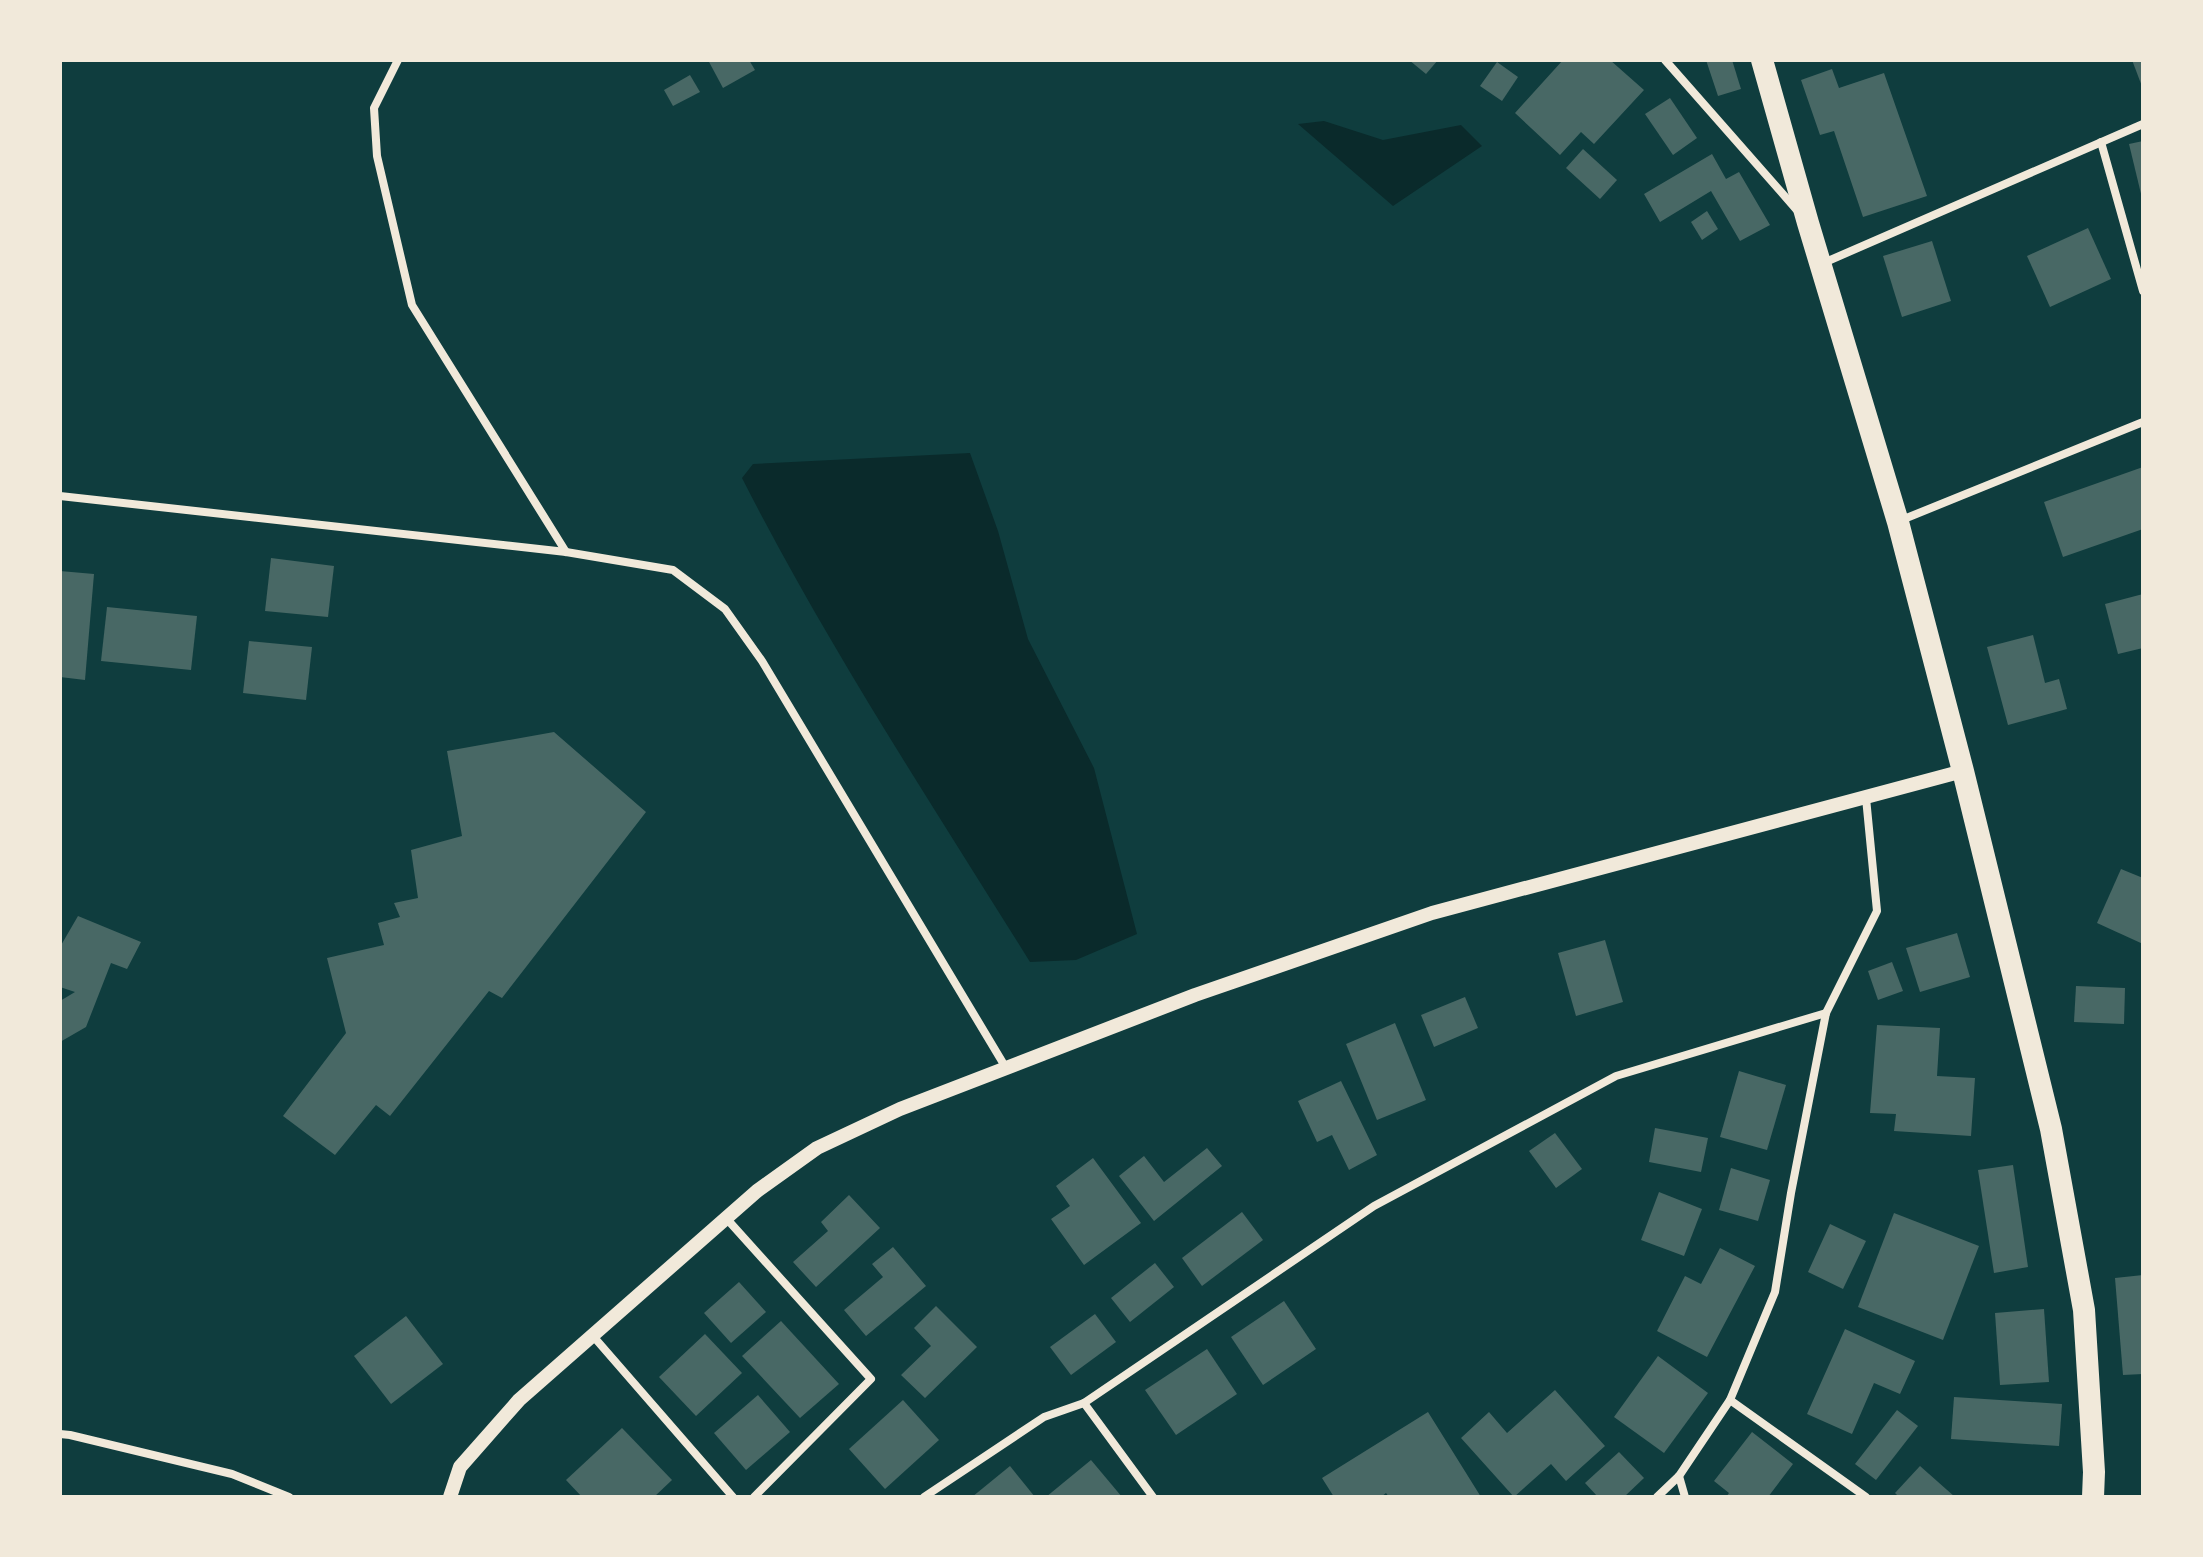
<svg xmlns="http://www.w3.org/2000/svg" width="2203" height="1557" font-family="'Times New Roman',serif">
  <rect width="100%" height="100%" fill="#0f3d3e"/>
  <g fill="#0a2a2b">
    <polygon points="1324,121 1383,140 1461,125 1482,146 1393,206 1298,124"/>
    <path d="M 970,453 L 998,531 L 1028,639 L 1094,768 L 1137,934 L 1076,960 L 1030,962 C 931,803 827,645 742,478 L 753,464 Z"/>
  </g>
  <g fill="#486865">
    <polygon points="708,60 749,60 755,70 723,88"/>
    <polygon points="1409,60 1438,60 1426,74"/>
    <polygon points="1563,60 1610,60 1644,90 1594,144 1581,132 1560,155 1515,113"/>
    <polygon points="1706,60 1732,60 1741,89 1718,96"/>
    <polygon points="2132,60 2143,60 2143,89"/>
    <polygon points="1497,62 1518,77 1502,101 1480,86"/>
    <polygon points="1832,69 1839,88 1884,73 1927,196 1863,217 1834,131 1820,135 1801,80"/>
    <polygon points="690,75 700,92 673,106 664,90"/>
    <polygon points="1670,98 1697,138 1673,155 1645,114"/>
    <polygon points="2143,141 2143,198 2142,198 2129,144"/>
    <polygon points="1583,149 1617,180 1600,199 1566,168"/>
    <polygon points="1712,154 1726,179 1739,172 1770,225 1740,241 1711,191 1660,222 1644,194"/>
    <polygon points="1707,211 1718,229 1702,240 1691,222"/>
    <polygon points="2088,228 2111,279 2050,307 2027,256"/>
    <polygon points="1932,241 1951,301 1902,317 1883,256"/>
    <polygon points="2143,467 2143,529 2063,557 2044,502"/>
    <polygon points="271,558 334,566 328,617 265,611"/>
    <polygon points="60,571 94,574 85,680 60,677"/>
    <polygon points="2143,594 2143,648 2118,654 2105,604"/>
    <polygon points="107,607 197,616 191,670 101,661"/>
    <polygon points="2033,635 2045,683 2059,679 2067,709 2008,725 1987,647"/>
    <polygon points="249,641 312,647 306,700 243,693"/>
    <polygon points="554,732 646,812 502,998 489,991 390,1116 376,1105 335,1155 283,1116 346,1033 327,958 384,945 378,923 400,917 394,903 418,898 411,850 462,836 447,751"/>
    <polygon points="2121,869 2143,878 2143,944 2097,923"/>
    <polygon points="78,916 141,942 127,969 111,963 86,1027 60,1042 60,1001 75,992 60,987 60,947"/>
    <polygon points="1957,933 1970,977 1920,992 1906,948"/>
    <polygon points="1605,940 1623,1002 1576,1016 1558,953"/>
    <polygon points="1892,962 1903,991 1878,1000 1868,971"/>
    <polygon points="2076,986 2125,988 2124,1024 2074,1022"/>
    <polygon points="1465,997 1478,1028 1434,1047 1421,1015"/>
    <polygon points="1395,1023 1426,1100 1377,1120 1346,1044"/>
    <polygon points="1877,1025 1940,1028 1937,1076 1975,1078 1971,1136 1894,1131 1896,1114 1870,1113"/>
    <polygon points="1739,1071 1786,1085 1767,1150 1720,1137"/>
    <polygon points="1341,1081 1377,1155 1349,1170 1332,1135 1317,1142 1298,1101"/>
    <polygon points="1655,1128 1708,1138 1701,1172 1649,1162"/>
    <polygon points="1555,1133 1582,1169 1556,1188 1529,1151"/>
    <polygon points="1207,1148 1222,1166 1154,1221 1119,1176 1144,1156 1164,1182"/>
    <polygon points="1093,1158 1141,1223 1084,1265 1051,1219 1070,1206 1056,1186"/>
    <polygon points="2013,1165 2028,1267 1994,1273 1978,1170"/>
    <polygon points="1731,1168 1770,1180 1758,1221 1719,1210"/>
    <polygon points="1659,1192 1702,1209 1684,1256 1641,1240"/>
    <polygon points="849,1195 880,1228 816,1287 793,1262 828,1231 821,1222"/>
    <polygon points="1242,1212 1263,1240 1202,1286 1182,1258"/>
    <polygon points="1894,1213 1979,1246 1943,1340 1858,1307"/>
    <polygon points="1830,1224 1866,1241 1843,1289 1808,1272"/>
    <polygon points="893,1247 926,1286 866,1336 844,1310 883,1277 872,1264"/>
    <polygon points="1720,1248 1755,1266 1707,1357 1657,1331 1685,1276 1701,1284"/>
    <polygon points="1155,1263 1174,1287 1130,1322 1111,1298"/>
    <polygon points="2143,1275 2143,1374 2123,1375 2115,1278"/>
    <polygon points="739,1282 766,1312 731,1343 704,1313"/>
    <polygon points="1284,1301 1316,1349 1263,1385 1231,1337"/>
    <polygon points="936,1306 977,1347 925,1398 901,1375 931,1346 914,1328"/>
    <polygon points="2044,1309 2049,1382 2000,1385 1995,1313"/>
    <polygon points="1095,1314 1116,1342 1071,1375 1050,1347"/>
    <polygon points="406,1316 443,1364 391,1404 354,1356"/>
    <polygon points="781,1321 839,1384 800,1418 742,1356"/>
    <polygon points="1845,1329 1915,1361 1900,1394 1874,1383 1852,1434 1807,1414"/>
    <polygon points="705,1334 742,1373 696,1416 659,1377"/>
    <polygon points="1207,1349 1237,1394 1176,1435 1145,1390"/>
    <polygon points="1658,1356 1708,1393 1664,1453 1614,1417"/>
    <polygon points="1555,1390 1605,1446 1566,1481 1551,1464 1514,1497 1461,1438 1489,1412 1507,1433"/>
    <polygon points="758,1395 790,1432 746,1470 714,1433"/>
    <polygon points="1954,1397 2062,1404 2059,1446 1951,1439"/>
    <polygon points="903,1400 939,1440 885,1489 849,1449"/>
    <polygon points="1897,1410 1918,1426 1876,1480 1855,1464"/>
    <polygon points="1428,1412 1481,1497 1389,1497 1386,1493 1381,1497 1334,1497 1322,1478"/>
    <polygon points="622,1428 672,1480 654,1497 582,1497 566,1480"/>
    <polygon points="1752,1432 1793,1464 1768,1497 1726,1497 1729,1493 1714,1481"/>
    <polygon points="1619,1452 1644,1478 1624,1497 1598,1497 1585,1483"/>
    <polygon points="1091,1460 1122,1497 1046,1497"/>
    <polygon points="1010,1466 1035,1497 972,1497"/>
    <polygon points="1920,1466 1955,1497 1899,1497 1895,1493"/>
  </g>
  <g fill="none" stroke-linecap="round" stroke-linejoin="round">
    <g stroke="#f1e9da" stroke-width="8">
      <polyline points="398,60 374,108 377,156 412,305 566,552"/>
      <polyline points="1665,60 1796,209"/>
      <polyline points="2101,142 2143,291"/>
      <polyline points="1821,264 2143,124"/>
      <polyline points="60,496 566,552 673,570 725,609 762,661 1006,1068"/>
      <polyline points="1899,521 2143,422"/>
      <polyline points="726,1218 871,1379 754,1497"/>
      <polyline points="593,1336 733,1497"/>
      <polyline points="1730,1400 1866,1497"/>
      <polyline points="1084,1403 1153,1497"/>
      <polyline points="60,1434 70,1435 232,1474 289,1497"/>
      <polyline points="1679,1476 1685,1497"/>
      <polyline points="924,1497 1044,1417 1084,1403 1374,1206 1616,1076 1826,1013"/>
      <polyline points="1657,1497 1679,1476 1730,1400 1775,1292 1791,1193 1826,1013 1877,911 1866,798"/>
    </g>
    <polyline stroke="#f1e9da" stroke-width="14" points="450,1497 460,1467 519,1400 757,1191 817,1148 900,1109 1195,995 1432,913 1963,771"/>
    <polyline stroke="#f1e9da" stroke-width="22" points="1762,60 1808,223 1898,522 1963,771 2051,1129 2084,1310 2094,1472 2093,1497"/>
  </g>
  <rect width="2203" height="1557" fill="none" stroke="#f1e9da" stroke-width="124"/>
</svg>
